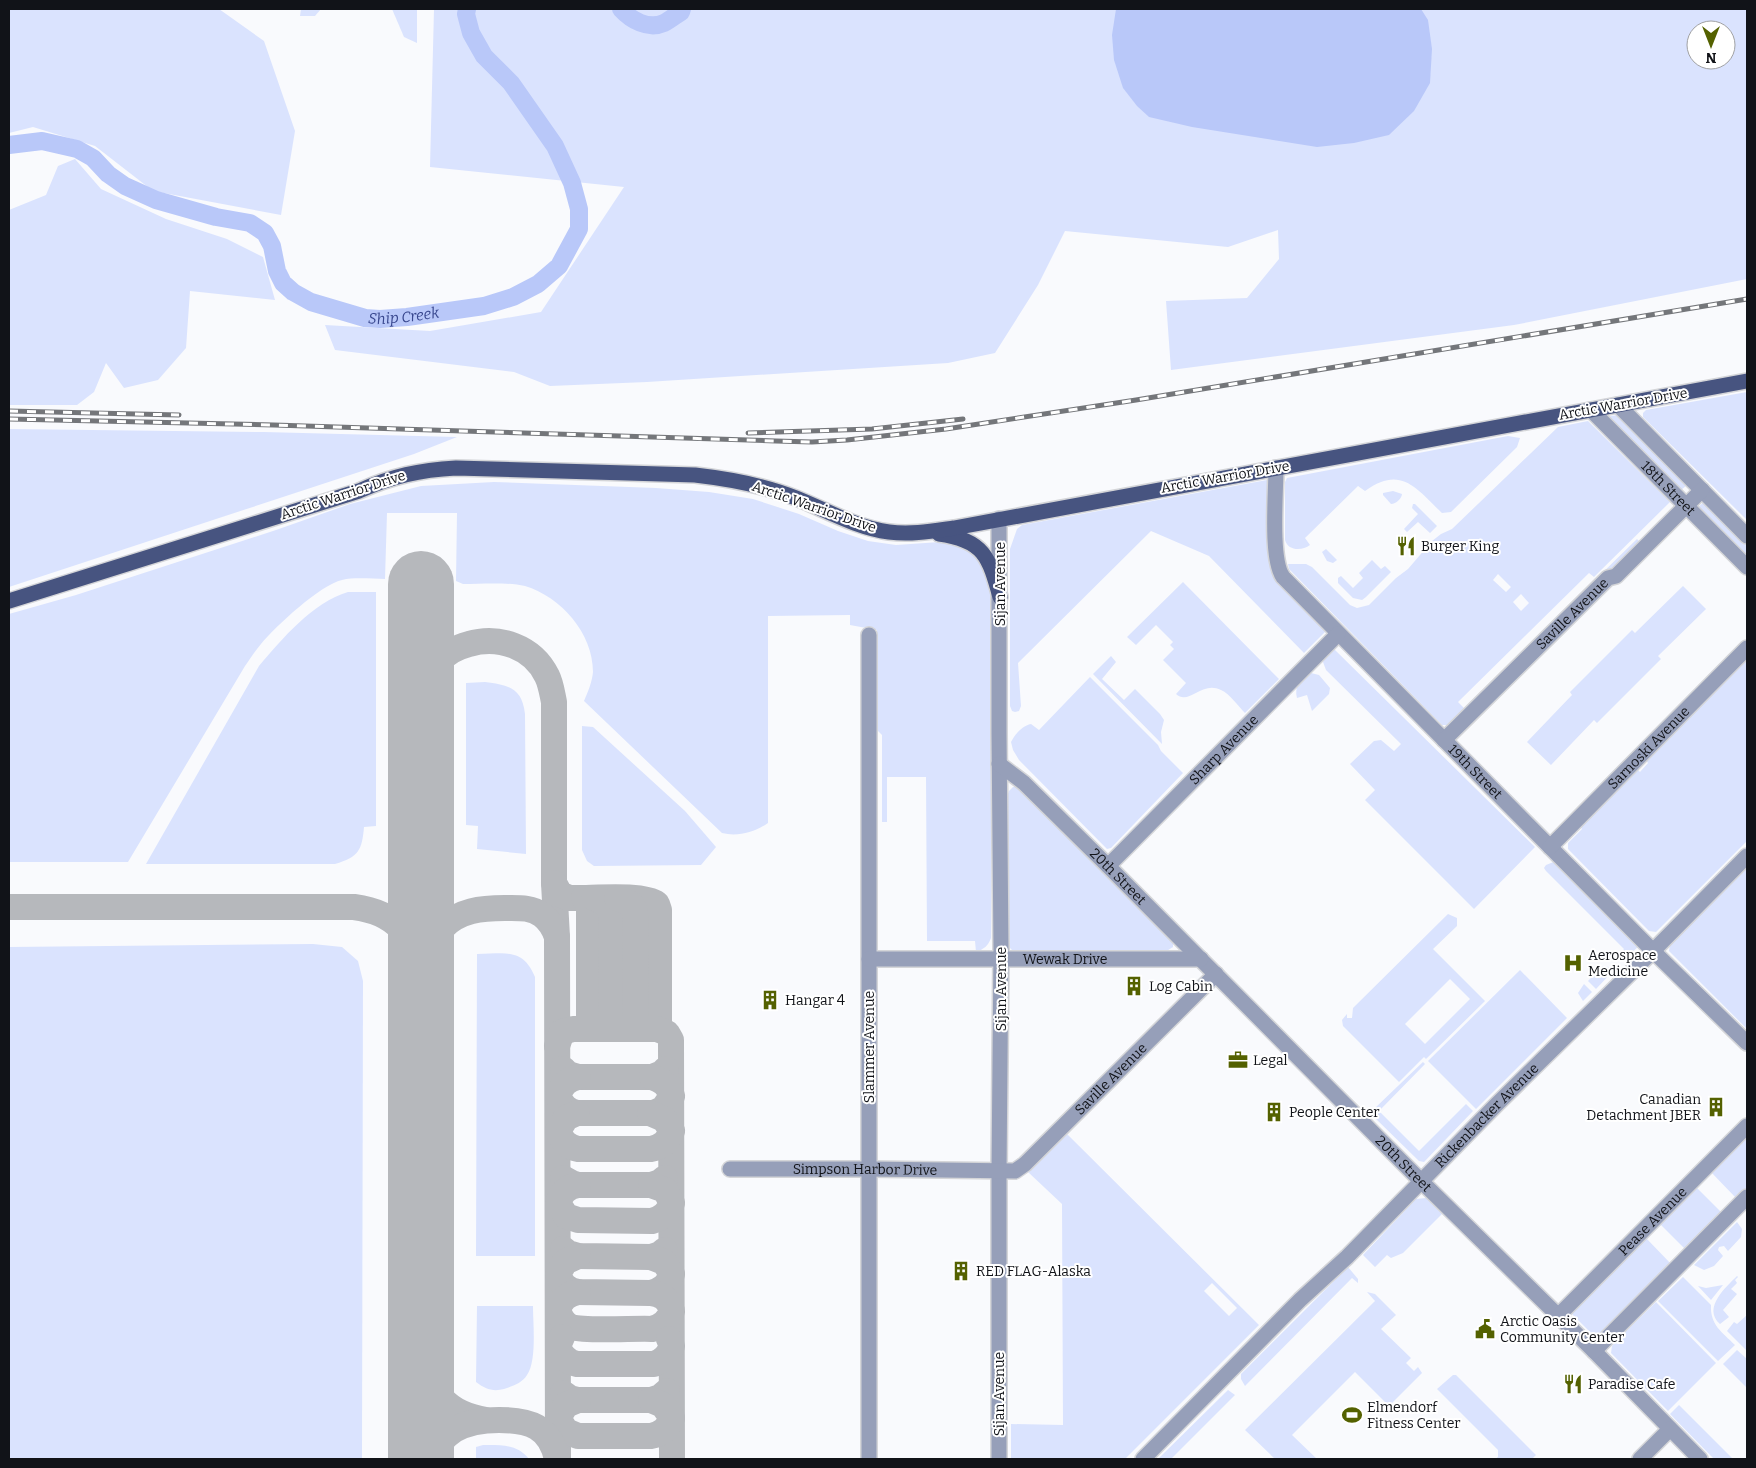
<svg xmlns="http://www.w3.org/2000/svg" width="1756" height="1468" font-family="Bitter,serif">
  <rect width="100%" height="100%" fill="#f9fafd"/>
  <g fill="#dae3fe" fill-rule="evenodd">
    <polygon points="9,9 219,9 264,41 295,131 281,215 153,191 95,146 33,127 9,133"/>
    <polygon points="301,9 321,9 315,16 300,16"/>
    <polygon points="392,9 417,9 417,43 404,37"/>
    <path d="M 434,9 L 1747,9 L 1747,279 L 1514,325 L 1171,370 L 1166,301 L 1247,298 L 1279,259 L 1278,230 L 1228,247 L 1065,231 L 1038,285 L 995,353 L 948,363 L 647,382 L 550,386 L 514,372 L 335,350 L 325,325 L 430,331 L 541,312 L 624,187 L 430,167 ZM 1696,30 L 1726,30 L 1726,60 L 1696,60 Z"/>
    <polygon points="75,159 101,189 166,219 227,239 263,257 275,300 190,291 186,348 158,380 124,388 106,363 94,392 77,405 9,405 9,210 46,195 58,166"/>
    <polygon points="1747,392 1747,520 1643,417 1643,413 1646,410"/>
    <polygon points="1620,415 1689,483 1679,492 1611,420 1610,416"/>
    <path d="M 1588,421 L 1670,502 L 1594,577 L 1589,573 L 1458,702 L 1464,708 L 1447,725 L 1442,725 L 1289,569 L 1288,564 L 1306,564 L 1312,567 L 1350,605 L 1357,608 L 1369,605 L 1396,578 L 1408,569 L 1432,541 L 1441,534 L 1452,529 L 1558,427 ZM 1498,574 L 1511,587 L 1506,592 L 1493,580 ZM 1521,594 L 1529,603 L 1521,611 L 1513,602 Z"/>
    <polygon points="9,429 264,432 457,437 414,454 9,587"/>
    <path d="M 1508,436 L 1520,438 L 1517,447 L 1451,512 L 1442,513 C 1416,488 1401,465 1365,491 L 1358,486 L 1305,538 L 1310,545 C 1302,551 1288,551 1285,540 L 1285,482 L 1287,478 Z"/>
    <path d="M 1267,480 L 1269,489 C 1269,518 1264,552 1275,579 L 1326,631 L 1304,653 L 1209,556 L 1151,531 L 1018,663 L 1021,706 L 1019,711 L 1015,712 L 1012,711 L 1010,706 L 1010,549 L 1017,529 L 1022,525 Z"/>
    <path d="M 494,482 L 656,488 L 709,492 L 753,499 L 799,514 L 838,531 L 868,541 L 896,545 L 940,542 L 956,544 L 969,549 L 981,559 L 992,583 L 991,938 C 988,946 984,949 976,952 L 975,941 L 927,941 L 926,777 L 887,777 L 887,822 L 882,822 L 882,735 L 878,731 L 877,630 L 850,625 L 850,615 L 768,616 L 768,823 C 755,832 738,837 722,833 L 584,701 C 588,692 592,682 593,672 C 593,633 561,597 525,586 C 507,582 481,584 463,584 L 456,581 L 457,513 L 387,513 L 385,579 C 372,579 355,577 342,580 C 320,585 276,626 261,644 C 255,651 250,659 245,666 L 128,862 L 9,862 L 9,614 L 76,595 L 276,530 L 350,504 L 421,486 Z"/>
    <path d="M 1393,491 L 1402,494 C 1402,498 1396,504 1391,504 L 1383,495 L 1383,493 Z"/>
    <polygon points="1706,500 1747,542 1747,560 1696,509"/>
    <polygon points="1413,504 1415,504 1437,526 1430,533 1418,522 1407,532 1404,529 1418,514 1412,508"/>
    <polygon points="1637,539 1639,541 1634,546 1631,558 1594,581"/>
    <polygon points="1326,549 1337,560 1333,563 1327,561 1322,552"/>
    <polygon points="1372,560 1381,569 1385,566 1391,572 1366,597 1362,600 1353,598 1338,583 1338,578 1341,576 1353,588 1363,578 1359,573"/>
    <path d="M 1183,582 L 1279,679 L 1245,713 C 1238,706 1230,694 1221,690 C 1202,680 1189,706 1176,694 L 1186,683 L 1163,660 L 1174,649 L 1170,645 L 1173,642 L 1156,625 L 1136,645 L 1127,637 Z"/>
    <polygon points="1683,586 1706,609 1658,656 1661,659 1597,723 1594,720 1551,765 1527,742 1572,695 1570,692 1632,630 1635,633"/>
    <path d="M 348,592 L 376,592 L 376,826 L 364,827 C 362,850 359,857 335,864 L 146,864 L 259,666 C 282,639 313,602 348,592 Z"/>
    <polygon points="1334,649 1535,847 1474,909 1365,800 1375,790 1350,764 1374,741 1381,740 1394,751 1401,744 1326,670 1323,662 1324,658"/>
    <polygon points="1111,656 1116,662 1102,679 1124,700 1135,689 1160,714 1164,720 1161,732 1162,744 1093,674"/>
    <polygon points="1747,658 1747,841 1656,932 1649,931 1568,849 1568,843 1582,829 1579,825 1636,768 1640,772 1648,763 1645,759"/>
    <path d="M 1311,673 L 1319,675 L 1330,688 L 1329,694 L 1312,711 L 1307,695 L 1297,698 C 1294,687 1300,678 1311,673 Z"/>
    <path d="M 1090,677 L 1158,745 L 1161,751 L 1183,773 L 1111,848 L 1107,849 L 1019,760 L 1013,750 L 1011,742 C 1015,734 1022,726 1031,724 L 1039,730 Z"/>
    <path d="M 485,682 C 509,685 522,688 525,714 L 526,854 L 477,849 L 478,826 L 466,825 L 466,683 Z"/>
    <polygon points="582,726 593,727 685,811 716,847 701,865 594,866 587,861 582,850"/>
    <polygon points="1013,787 1019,787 1170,936 1173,942 1173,947 1165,952 1013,951 1007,945 1007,797 1009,791"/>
    <polygon points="1556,861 1640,945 1625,959 1621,957 1620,954 1624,949 1546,871 1544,868 1546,865"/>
    <polygon points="1747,866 1747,1029 1669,951 1670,944"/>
    <path d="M 1448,914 L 1457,918 L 1457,926 L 1433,949 L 1485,1001 L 1426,1059 L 1424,1057 L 1399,1082 L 1343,1026 L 1342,1020 L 1347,1014 L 1347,1018 L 1352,1018 L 1353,1008 ZM 1450,979 L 1470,999 L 1425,1044 L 1405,1024 Z"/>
    <polygon points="313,944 342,947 358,961 363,981 362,1459 9,1459 9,947"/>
    <path d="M 477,954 C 505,954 523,947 535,977 L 535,1256 L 476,1256 Z"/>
    <polygon points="1602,966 1609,967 1613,971 1596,989 1588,981"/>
    <polygon points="1520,970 1567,1018 1476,1109 1428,1061"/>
    <polygon points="1584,984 1592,992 1583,1001 1578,993"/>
    <polygon points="1423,1062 1425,1064 1379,1111 1419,1151 1466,1104 1473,1111 1424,1162 1419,1161 1373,1116 1374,1109"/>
    <path d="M 1066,1133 L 1259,1325 L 1125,1459 L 1011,1459 L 1011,1424 L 1063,1425 L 1062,1204 L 1028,1172 ZM 1212,1283 L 1237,1308 L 1229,1316 L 1204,1291 Z"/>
    <polygon points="1747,1133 1747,1189 1737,1199 1710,1171"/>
    <polygon points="1696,1187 1723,1214 1687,1251 1659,1223"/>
    <polygon points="1426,1198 1442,1214 1403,1253 1391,1258 1387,1255 1375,1267 1363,1255 1416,1199"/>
    <polygon points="1737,1222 1742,1229 1741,1237 1728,1251 1724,1246 1719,1247 1718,1250 1723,1256 1714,1266 1704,1270 1694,1265"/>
    <polygon points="1645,1237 1672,1265 1597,1339 1570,1312"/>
    <polygon points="1348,1267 1358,1279 1358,1283 1352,1278 1245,1386 1241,1379 1241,1374"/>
    <path d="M 1737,1276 L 1738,1277 L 1735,1280 L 1737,1283 L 1731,1289 L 1737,1294 L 1723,1310 L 1729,1317 L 1720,1324 C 1702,1308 1726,1287 1737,1276 Z"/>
    <path d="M 1683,1277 L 1711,1305 C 1710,1325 1722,1332 1735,1345 L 1718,1361 L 1658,1301 Z"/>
    <polygon points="1723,1285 1711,1300 1698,1286 1706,1288"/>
    <polygon points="1367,1292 1375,1294 1396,1315 1381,1329 1411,1358 1406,1363 1414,1371 1418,1367 1422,1373 1389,1406 1355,1372 1292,1435 1317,1459 1275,1459 1245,1430 1375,1301"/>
    <polygon points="1656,1302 1716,1363 1668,1411 1611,1353 1612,1346 1616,1341"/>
    <path d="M 477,1306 L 533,1306 C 533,1324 537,1361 527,1375 C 522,1383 513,1386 504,1389 C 493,1392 485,1389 476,1382 Z"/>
    <polygon points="1747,1315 1747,1351 1727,1331 1734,1322 1737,1324"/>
    <polygon points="1737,1350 1747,1359 1747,1388 1723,1364"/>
    <polygon points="1453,1375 1456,1375 1536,1455 1532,1459 1495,1459 1498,1457 1498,1450 1437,1389"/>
    <polygon points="1228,1390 1235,1395 1171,1459 1158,1459"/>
    <polygon points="1679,1405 1733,1459 1714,1459 1670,1414"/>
    <path d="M 483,1445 C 501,1445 517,1444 529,1459 L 476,1459 L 476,1447 Z"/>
  </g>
  <polygon fill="#b9c8f9" points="1116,9 1421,9 1428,20 1432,49 1430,83 1414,111 1389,135 1354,143 1317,147 1192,127 1149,117 1137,106 1123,88 1114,60 1112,35"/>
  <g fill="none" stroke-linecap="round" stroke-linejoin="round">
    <g stroke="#b9c8f9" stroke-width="18">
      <path d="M 621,9 C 631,20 648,30 664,23 C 670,20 676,15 681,12 L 682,9"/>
      <path id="s1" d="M 9,145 L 42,141 L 77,149 L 93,158 L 108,174 L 125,186 L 156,200 L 216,217 L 250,223 L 265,233 L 272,246 L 277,271 L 283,283 L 293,292 L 311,302 L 365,318 L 380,319 L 407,317 L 484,306 L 513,297 L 538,284 L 559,266 L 579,229 L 579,209 L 572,183 L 555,146 L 511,83 L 484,56 L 471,33 L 466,14 L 467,9"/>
    </g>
    <g stroke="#b6b8bc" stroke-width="26">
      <path d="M 421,703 C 425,688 429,673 440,661 C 447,652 458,647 469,644 C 499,635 533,647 547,676 C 551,684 552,693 554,702 L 554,883 L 557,937"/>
      <path d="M 554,883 L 560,894 L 569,898 C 589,899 642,893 657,904 L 659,910 L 659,1022 L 654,1029"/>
      <polyline points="584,898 587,902 589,909 589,1023 584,1029"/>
      <polyline points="594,898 607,904 611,913 612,1023 607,1029"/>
      <polyline points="617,898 631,904 635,911 636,1020 633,1029"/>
      <path d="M 9,907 L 354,907 C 398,913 412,935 421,976"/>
      <path d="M 421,985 C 424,964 427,945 442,928 C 459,910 482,908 505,908 C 519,908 531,907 542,915 C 550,921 554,928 557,937 L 558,1459"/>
      <polyline points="557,1046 562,1032 573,1029 657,1029 667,1033 671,1040 672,1459"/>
      <polyline points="563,1069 568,1074 578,1077 652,1077 662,1073 666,1069"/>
      <path d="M 578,1077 C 566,1080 562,1085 558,1096 C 562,1105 567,1111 577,1113 L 654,1113 L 663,1109 L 672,1096 C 668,1085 662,1080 652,1077"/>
      <path d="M 577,1113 L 566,1118 L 558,1131 C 562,1141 567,1147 578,1149 L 651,1149 C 662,1147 668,1141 672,1131 L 664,1119 L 650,1113"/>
      <polyline points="563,1178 572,1183 578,1185 651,1185 660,1182 665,1178"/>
      <path d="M 578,1185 C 567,1187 561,1193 558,1203 L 566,1216 L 578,1220 L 652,1221 C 662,1218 668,1213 672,1203 L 665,1190 L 651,1185"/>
      <polyline points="563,1249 568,1253 578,1256 651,1257 660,1254 665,1250"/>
      <path d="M 578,1256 L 565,1262 L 558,1274 C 561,1285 568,1290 578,1292 L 651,1293 C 662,1290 668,1285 672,1274 L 664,1262 L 651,1257"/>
      <path d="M 578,1292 C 568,1294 561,1299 558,1310 C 560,1317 563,1322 569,1326 C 580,1332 636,1328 652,1329 C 662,1326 668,1321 672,1311 C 669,1300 662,1294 651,1293"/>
      <path d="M 562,1337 L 558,1346 C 561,1356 567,1362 577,1364 L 654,1364 C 663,1361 669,1355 672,1346 L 669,1339"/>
      <path d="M 421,1353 C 432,1392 444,1413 486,1420"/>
      <polyline points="563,1393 570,1398 578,1400 651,1400 660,1397 667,1391"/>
      <path d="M 578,1400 L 566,1405 L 558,1418 L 566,1431 L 578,1436 L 651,1436 C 662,1434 668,1428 672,1418 L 663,1405 L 651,1400"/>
      <path d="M 429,1459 C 435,1448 443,1437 454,1430 C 468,1422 483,1420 499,1420 C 529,1420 550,1426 557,1459"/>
    </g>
    <polyline stroke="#b6b8bc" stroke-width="66" points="421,1459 421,584"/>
    <defs>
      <g id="minor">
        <polyline points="1618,405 1747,536"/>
        <path id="s2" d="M 1591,410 L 1747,567"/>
        <path id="s3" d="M 1276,468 C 1276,492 1270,559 1283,577 L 1653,951 L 1747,1043"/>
        <polyline points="999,519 999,733 1001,949 999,1172 999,1459"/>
        <polyline points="869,635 869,1459"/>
        <path id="s4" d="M 1444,740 L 1608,578 L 1616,576 L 1702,490"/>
        <path id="s5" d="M 999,764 L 1024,783 L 1108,866 L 1421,1181 L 1594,1351 L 1700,1459"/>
        <path id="s6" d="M 1550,847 L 1747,648"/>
        <path id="s7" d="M 1108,866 L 1338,634"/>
        <path id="s8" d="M 869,959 L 1201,959"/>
        <path id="s9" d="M 730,1169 L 870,1169 L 1015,1171 L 1025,1164 L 1216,974"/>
        <path id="s10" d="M 1558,1316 L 1747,1126"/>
        <polyline points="1594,1351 1747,1197"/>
        <path id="s11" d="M 1143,1459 L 1300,1300 L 1347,1257 L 1497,1104 L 1653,951 L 1747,856"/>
        <polyline points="1640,1459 1670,1429"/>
      </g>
      <g id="major">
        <path d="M 939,534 C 984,540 989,557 1000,597"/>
        <path d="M 9,601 L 359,491 C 392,476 420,470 456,468 L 695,475 C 730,479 764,485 796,498 C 826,510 857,528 889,532 C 911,535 933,531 954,528 L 1747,381"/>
      </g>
    </defs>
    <use href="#minor" stroke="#d4d5d8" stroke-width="18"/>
    <use href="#major" stroke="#d4d5d8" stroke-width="18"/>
    <use href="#minor" stroke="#969fb9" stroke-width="15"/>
    <use href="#major" stroke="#475480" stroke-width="15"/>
    <defs>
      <g id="rail">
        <polyline points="9,411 179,415"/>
        <polyline points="9,419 274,425 776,441 812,442 847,440 946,429 1136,400 1747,299"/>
        <polyline points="748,433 872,429 963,419"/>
      </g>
    </defs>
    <use href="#rail" stroke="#74767a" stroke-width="5"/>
    <use href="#rail" stroke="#fff" stroke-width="3" stroke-dasharray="9" stroke-linecap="butt"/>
  </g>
  <defs>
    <symbol id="restaurant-bare" viewBox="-9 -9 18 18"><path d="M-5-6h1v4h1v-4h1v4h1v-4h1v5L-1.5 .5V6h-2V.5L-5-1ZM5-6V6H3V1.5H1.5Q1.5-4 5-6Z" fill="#546100" stroke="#fff" stroke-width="2.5" paint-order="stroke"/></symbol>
    <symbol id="hospital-bare" viewBox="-9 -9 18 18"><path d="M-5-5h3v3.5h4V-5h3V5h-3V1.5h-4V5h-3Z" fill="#546100" stroke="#fff" stroke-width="2.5" paint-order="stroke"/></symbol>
    <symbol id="building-bare" viewBox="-9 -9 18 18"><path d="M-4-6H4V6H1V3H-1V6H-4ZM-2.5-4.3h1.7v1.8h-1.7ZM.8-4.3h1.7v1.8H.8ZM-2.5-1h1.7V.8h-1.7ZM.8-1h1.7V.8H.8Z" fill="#546100" stroke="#fff" stroke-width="2.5" paint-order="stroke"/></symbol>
    <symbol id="office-bare" viewBox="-9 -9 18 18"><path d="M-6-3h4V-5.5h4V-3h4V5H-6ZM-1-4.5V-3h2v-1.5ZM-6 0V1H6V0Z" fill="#546100" stroke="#fff" stroke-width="2.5" paint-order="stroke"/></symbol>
    <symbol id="civic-bare" viewBox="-9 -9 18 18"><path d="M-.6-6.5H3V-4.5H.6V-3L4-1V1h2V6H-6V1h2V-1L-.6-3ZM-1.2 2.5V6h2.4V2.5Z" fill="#546100" stroke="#fff" stroke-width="2.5" paint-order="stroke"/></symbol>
    <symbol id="stadium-bare" viewBox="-9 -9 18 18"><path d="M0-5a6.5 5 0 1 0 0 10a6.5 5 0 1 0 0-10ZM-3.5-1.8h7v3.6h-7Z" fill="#546100" stroke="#fff" stroke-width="2.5" paint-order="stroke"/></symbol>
  </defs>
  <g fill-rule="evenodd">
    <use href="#restaurant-bare" x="1392" y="532" width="28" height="28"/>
    <use href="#hospital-bare" x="1559" y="949" width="28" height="28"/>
    <use href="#building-bare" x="1120" y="972" width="28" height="28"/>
    <use href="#building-bare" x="756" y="986" width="28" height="28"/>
    <use href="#office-bare" x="1224" y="1046" width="28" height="28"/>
    <use href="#building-bare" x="1702" y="1093" width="28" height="28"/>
    <use href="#building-bare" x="1260" y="1098" width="28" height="28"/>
    <use href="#building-bare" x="947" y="1257" width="28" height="28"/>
    <use href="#civic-bare" x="1471" y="1315" width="28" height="28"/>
    <use href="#restaurant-bare" x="1559" y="1370" width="28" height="28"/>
    <use href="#stadium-bare" x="1338" y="1401" width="28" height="28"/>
  </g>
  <g text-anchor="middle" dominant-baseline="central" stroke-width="4" stroke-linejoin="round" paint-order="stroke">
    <g font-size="14" fill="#111318" stroke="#fff">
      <text transform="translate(1623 404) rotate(-10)">Arctic Warrior Drive</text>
      <text transform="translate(1225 477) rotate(-10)">Arctic Warrior Drive</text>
      <text stroke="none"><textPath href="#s2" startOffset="110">18th Street</textPath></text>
      <text transform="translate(343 495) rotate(-18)">Arctic Warrior Drive</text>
      <text transform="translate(814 507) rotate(19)">Arctic Warrior Drive</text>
      <text transform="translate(1000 584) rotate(-90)">Sijan Avenue</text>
      <text stroke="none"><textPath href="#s4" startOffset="180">Saville Avenue</textPath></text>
      <text stroke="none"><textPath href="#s6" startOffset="140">Sarnoski Avenue</textPath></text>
      <text stroke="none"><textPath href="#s7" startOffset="164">Sharp Avenue</textPath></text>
      <text stroke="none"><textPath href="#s3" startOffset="384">19th Street</textPath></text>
      <text stroke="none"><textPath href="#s5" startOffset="164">20th Street</textPath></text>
      <text stroke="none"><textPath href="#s8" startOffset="196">Wewak Drive</textPath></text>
      <text transform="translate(1001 989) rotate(-90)">Sijan Avenue</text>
      <text transform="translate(869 1047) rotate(-90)">Slammer Avenue</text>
      <text stroke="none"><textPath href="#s9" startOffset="418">Saville Avenue</textPath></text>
      <text stroke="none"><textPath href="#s11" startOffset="486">Rickenbacker Avenue</textPath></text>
      <text stroke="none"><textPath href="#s5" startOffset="569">20th Street</textPath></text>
      <text stroke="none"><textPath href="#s9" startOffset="135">Simpson Harbor Drive</textPath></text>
      <text stroke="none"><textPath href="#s10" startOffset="134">Pease Avenue</textPath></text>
      <text transform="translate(999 1394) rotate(-90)">Sijan Avenue</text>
    </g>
    <g font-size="14" fill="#111318" stroke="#fff" text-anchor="start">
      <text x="1421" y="546">Burger King</text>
      <text x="1588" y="955">Aerospace<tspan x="1588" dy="16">Medicine</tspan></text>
      <text x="1149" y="986">Log Cabin</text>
      <text x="785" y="1000">Hangar 4</text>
      <text x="1253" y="1060">Legal</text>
      <text x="1701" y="1099" text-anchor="end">Canadian<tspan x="1701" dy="16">Detachment JBER</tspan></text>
      <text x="1289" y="1112">People Center</text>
      <text x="976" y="1271">RED FLAG-Alaska</text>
      <text x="1500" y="1321">Arctic Oasis<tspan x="1500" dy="16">Community Center</tspan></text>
      <text x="1588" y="1384">Paradise Cafe</text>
      <text x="1367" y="1407">Elmendorf<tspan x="1367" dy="16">Fitness Center</tspan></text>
    </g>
    <g font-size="15" font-style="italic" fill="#38478e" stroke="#fff">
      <text stroke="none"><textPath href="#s1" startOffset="462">Ship Creek</textPath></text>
    </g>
  </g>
  <rect width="1756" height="1468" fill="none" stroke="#111318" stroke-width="20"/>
  <g transform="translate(1711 45) rotate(180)"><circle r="24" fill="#ffffff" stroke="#a0a1a3"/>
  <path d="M0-4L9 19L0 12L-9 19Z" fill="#546100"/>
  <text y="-8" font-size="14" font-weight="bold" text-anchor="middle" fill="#111318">N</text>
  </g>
</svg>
